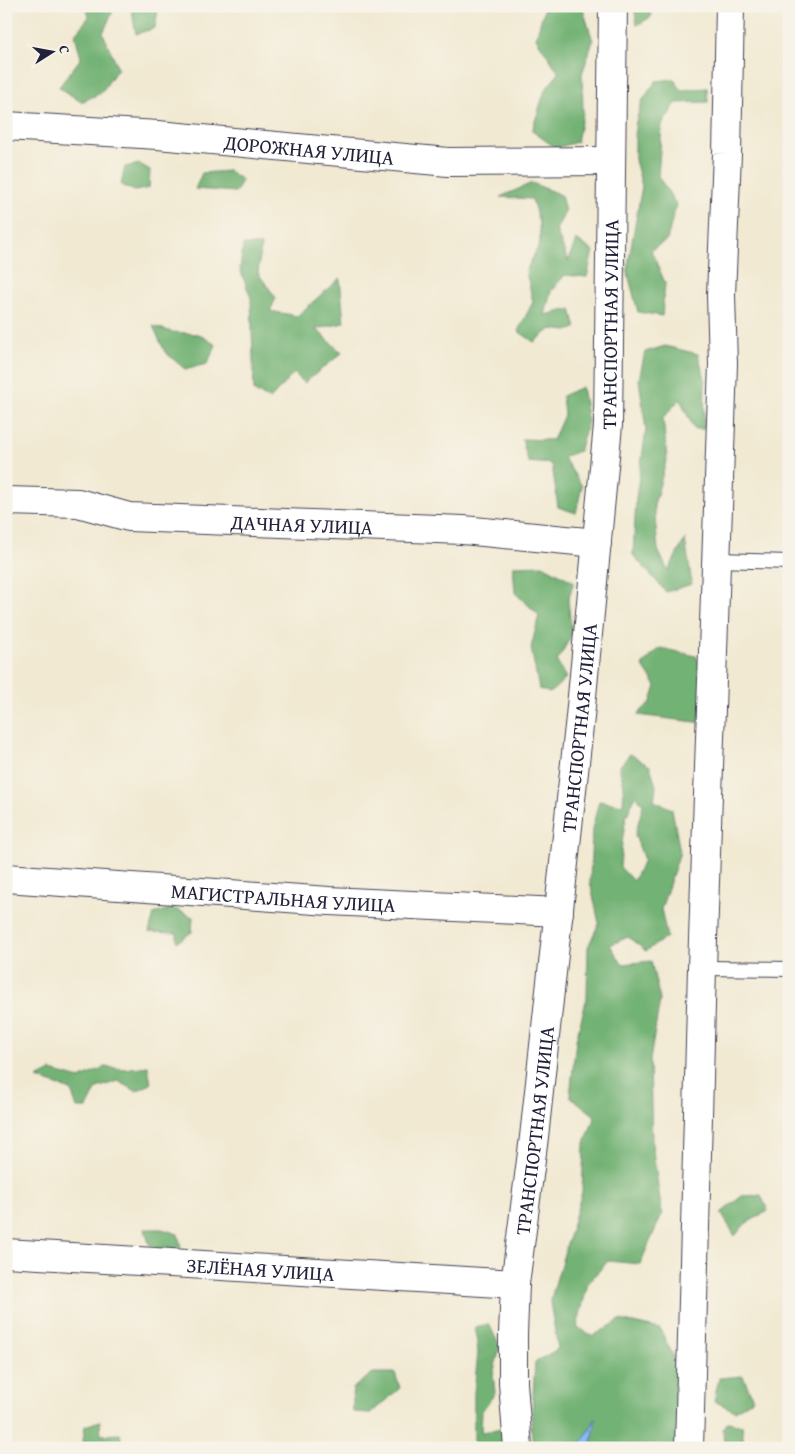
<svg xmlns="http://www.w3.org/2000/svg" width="795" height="1454" font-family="'Gentium Book Plus',serif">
  <rect width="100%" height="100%" fill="#f7f3e8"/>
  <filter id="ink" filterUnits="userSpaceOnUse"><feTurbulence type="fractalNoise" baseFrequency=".02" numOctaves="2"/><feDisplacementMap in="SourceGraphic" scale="10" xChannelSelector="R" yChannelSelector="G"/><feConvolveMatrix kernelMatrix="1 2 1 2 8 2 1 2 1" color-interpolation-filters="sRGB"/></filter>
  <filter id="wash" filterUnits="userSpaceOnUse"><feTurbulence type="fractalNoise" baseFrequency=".0096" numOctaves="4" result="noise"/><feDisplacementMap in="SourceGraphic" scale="20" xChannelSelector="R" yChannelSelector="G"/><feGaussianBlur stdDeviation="1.12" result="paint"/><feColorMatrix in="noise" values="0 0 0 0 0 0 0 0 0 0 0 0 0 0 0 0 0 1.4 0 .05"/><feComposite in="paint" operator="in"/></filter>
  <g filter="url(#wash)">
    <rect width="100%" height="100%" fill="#f1e9d2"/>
    <g fill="#73b274" stroke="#4a6a58" fill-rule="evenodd">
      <polygon points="86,6 115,6 103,33 118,68 101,93 81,102 59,87 81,58 75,34 89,17"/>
      <polygon points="131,6 160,6 158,9 155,28 136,34"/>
      <polygon points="545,6 582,6 593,41 582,74 583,112 577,142 556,148 532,131 545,90 559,73 536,38"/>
      <polygon points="634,6 650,6 651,17 637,25"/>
      <polygon points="674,79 681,90 707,88 708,102 676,103 662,125 658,176 676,204 667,240 651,250 665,283 662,316 638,312 627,270 642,186 635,160 635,125 642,101 656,81"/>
      <polygon points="140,164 150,170 149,188 135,191 121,185 125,167"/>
      <polygon points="229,171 242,180 236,192 195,189 202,173"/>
      <polygon points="532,183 561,195 565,212 556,230 568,261 576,240 593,251 587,277 565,275 551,291 545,315 571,309 576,328 567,331 551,329 534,342 518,331 533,302 526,271 540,243 539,223 532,199 500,197"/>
      <polygon points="243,245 261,245 258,273 276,298 270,311 297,316 340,278 344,323 316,329 342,353 304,383 294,373 270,399 254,391 251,298 240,269"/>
      <polygon points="153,326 172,332 198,334 216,345 207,364 185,369 165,352"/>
      <polygon points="665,346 698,354 705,379 704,429 694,429 680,399 663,418 667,458 654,505 658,550 668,571 685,539 692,584 666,592 633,555 636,498 646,430 639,379 645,352"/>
      <polygon points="582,387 588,422 579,451 563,457 582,486 576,513 558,507 552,464 528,462 522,439 553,440 564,415 562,396"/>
      <polygon points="543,565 574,582 568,600 572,634 557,662 566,678 550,693 539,689 531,648 539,615 515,593 513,566"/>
      <polygon points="660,648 696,656 708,680 704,723 637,715 651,702 656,686 642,665"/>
      <path d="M 630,754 L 650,766 L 656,786 L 654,801 L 672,809 L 680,852 L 661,909 L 667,937 L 646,951 L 628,937 L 610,945 L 622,964 L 651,961 L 660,1000 L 650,1060 L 652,1144 L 662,1214 L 640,1264 L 608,1261 L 588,1283 L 577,1327 L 593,1336 L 620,1320 L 660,1329 L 678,1366 L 676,1448 L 591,1448 L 595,1419 L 580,1448 L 533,1448 L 531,1428 L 535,1362 L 558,1349 L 550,1302 L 582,1192 L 584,1146 L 595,1116 L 570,1096 L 576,1040 L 587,997 L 588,947 L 599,923 L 590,882 L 592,829 L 599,801 L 623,805 L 624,785 L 619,767 ZM 636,795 L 643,805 L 635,835 L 644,860 L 633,881 L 620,867 L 622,843 L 626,817 Z"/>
      <polygon points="172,908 193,917 192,932 177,942 177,933 149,932 154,914"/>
      <polygon points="148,1066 151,1084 136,1091 118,1081 97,1088 87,1108 77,1108 71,1090 37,1078 51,1071 80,1079 104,1067 124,1069"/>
      <polygon points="761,1195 768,1211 745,1224 735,1236 721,1213 742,1196"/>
      <polygon points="145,1229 162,1229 178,1234 181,1248 165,1252 149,1244"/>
      <polygon points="489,1324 500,1347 493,1374 495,1393 482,1411 481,1432 504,1429 509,1448 474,1448 474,1393 478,1352 475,1327"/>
      <polygon points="373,1373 395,1373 400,1388 371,1413 353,1412 353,1388"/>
      <polygon points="743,1376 753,1399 735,1411 714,1401 719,1378"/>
      <polygon points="100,1421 101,1435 120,1434 122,1445 120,1448 85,1448 83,1441 85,1426"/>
      <polygon points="728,1422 742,1425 744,1448 724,1448 723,1429"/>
    </g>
    <polygon fill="#87bbf5" stroke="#546e98" points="596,1418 591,1448 580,1448 580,1446"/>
  </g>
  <g filter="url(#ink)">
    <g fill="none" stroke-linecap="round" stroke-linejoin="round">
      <defs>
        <g id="service">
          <polyline points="716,560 789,562"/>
          <polyline points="702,968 789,969"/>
        </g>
        <g id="minor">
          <path id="s1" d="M 6,126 L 158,135 L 448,162 L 611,161"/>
          <path id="s2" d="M 6,501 L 78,503 L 129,517 L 463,530 L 597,543"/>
          <path id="s3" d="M 6,878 L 329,901 L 559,912"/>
          <path id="s4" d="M 6,1253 L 515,1284"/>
          <path id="s5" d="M 518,1448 L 513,1383 L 513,1334 L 515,1284 L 534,1137 L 580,717 L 608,425 L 613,6"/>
          <polyline points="689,1448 702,968 723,364 721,295 727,154 730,6"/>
        </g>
      </defs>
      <use href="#service" stroke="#414052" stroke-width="16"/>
      <use href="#minor" stroke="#414052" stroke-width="30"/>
      <use href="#service" stroke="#fff" stroke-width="14"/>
      <use href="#minor" stroke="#fff" stroke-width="28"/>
    </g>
  </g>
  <g text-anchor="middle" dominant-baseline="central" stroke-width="4" stroke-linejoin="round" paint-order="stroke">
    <g font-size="20" fill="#22223b" stroke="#f7f3e8">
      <text stroke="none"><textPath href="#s1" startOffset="304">ДОРОЖНАЯ УЛИЦА</textPath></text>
      <text stroke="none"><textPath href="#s5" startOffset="1129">ТРАНСПОРТНАЯ УЛИЦА</textPath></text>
      <text stroke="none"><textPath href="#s2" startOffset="298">ДАЧНАЯ УЛИЦА</textPath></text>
      <text stroke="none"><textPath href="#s5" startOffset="724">ТРАНСПОРТНАЯ УЛИЦА</textPath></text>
      <text stroke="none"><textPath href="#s3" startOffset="278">МАГИСТРАЛЬНАЯ УЛИЦА</textPath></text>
      <text stroke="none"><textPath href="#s5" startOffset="319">ТРАНСПОРТНАЯ УЛИЦА</textPath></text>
      <text stroke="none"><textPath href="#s4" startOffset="255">ЗЕЛЁНАЯ УЛИЦА</textPath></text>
    </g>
  </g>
  <rect width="795" height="1454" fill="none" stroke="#f7f3e8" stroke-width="25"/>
  <g transform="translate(52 52) rotate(79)" stroke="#f7f3e8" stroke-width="4" paint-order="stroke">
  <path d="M0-4L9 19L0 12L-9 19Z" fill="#22223b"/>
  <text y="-8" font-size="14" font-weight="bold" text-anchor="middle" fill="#22223b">С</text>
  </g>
</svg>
